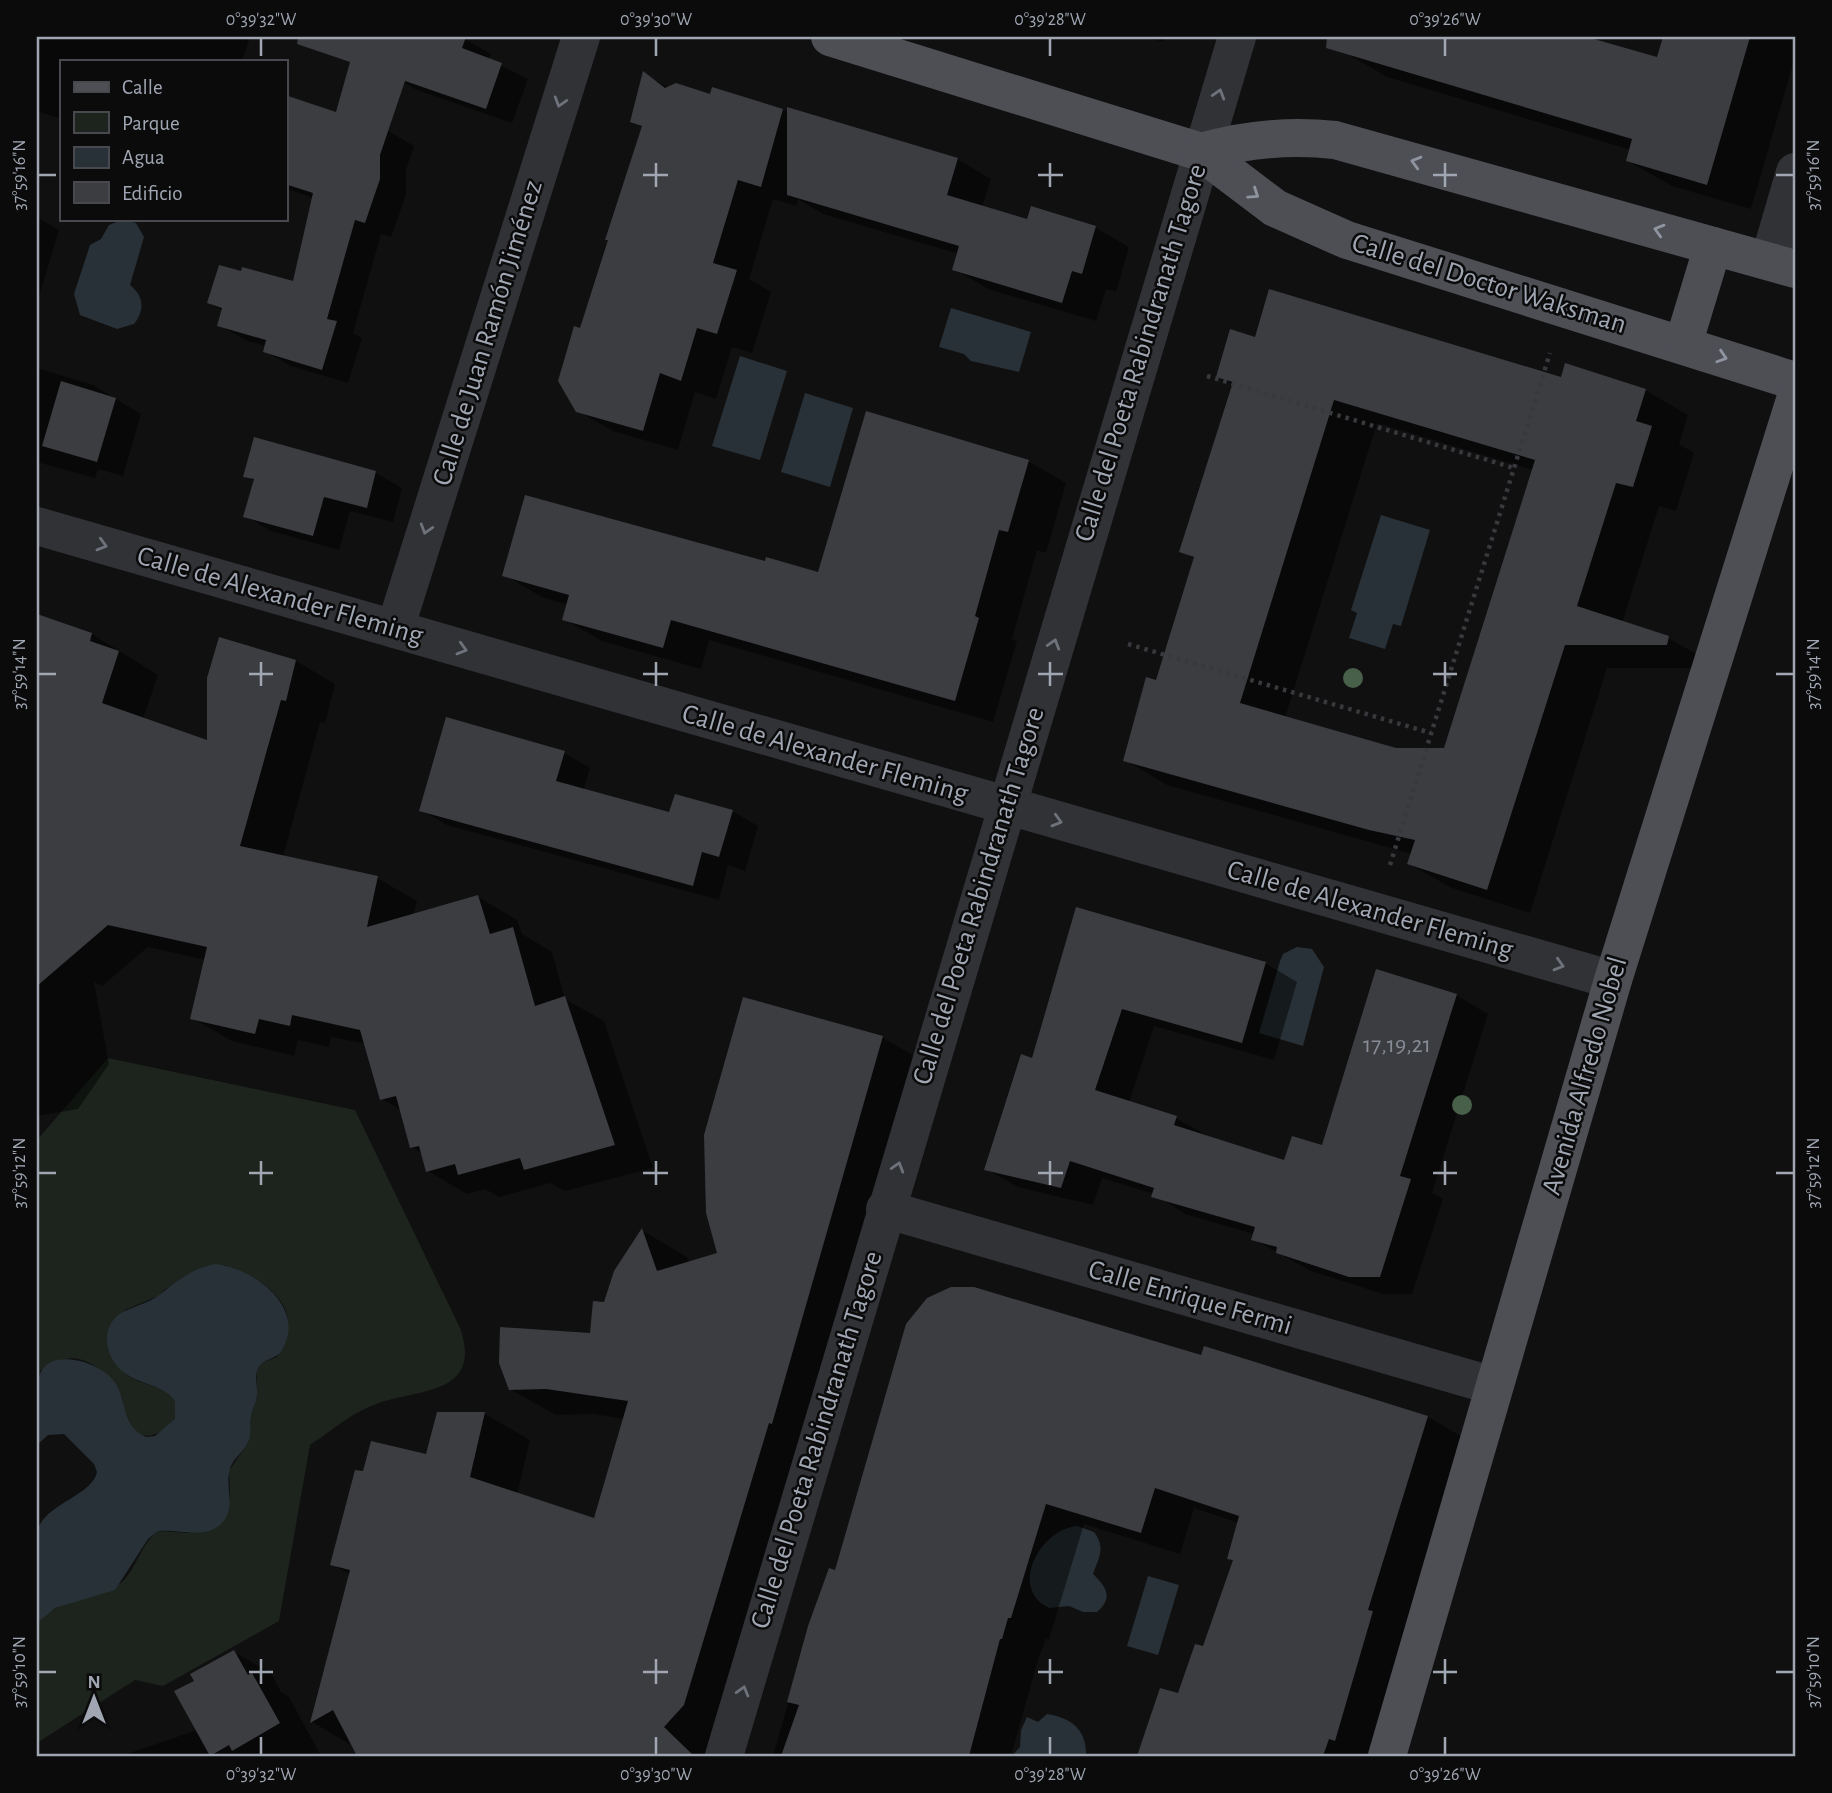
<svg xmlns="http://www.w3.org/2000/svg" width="1832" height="1793" font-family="'Alegreya Sans',sans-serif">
  <rect width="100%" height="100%" fill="#101011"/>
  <path fill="#1c241d" d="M 108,1058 L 355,1110 L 460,1328 C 483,1394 421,1389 379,1403 C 354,1411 331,1431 310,1445 L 279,1621 L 163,1686 L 135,1680 L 37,1743 L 37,1623 C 58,1596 106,1598 124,1580 C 138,1565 141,1544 158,1531 L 188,1533 L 230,1497 L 229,1471 L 246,1446 L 250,1433 L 250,1417 L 257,1398 L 257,1372 L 261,1363 L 277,1357 C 281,1347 288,1336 288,1326 C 290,1294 250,1273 225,1265 L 165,1289 L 158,1296 L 125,1310 L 108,1348 C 126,1394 158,1376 176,1401 L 176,1419 C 160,1437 135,1446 126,1417 C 123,1411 124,1402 121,1396 C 112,1377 88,1354 65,1359 C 57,1360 48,1367 40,1371 L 37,1385 L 37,1140 Z"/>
  <g fill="#283137">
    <path d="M 122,220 L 136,223 L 144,237 L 130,285 C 144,296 145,310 134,324 L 117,329 L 80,315 L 74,294 L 90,245 L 101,239 L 109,225 Z"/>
    <polygon points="951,308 1031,332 1019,372 971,361 964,354 939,347"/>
    <polygon points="740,356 787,371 760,460 712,446"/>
    <polygon points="805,393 853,408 830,487 781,472"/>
    <polygon points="1381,515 1430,530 1401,626 1393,624 1385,649 1349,638 1357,613 1351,610"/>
    <polygon points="1297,947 1312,949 1324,967 1303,1046 1259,1033 1280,961 1283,954"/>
    <path d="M 215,1264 C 252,1267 308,1307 282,1350 C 277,1360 262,1358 258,1369 C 254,1377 258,1387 257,1395 C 257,1402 252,1409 251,1416 C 249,1424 252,1434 248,1442 C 244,1452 233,1458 230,1469 C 224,1487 238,1509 220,1525 C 204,1539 177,1529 158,1531 L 148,1539 L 115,1590 L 55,1608 L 37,1623 C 37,1603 32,1541 39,1526 C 51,1502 92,1495 97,1472 L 94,1464 L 64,1434 L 48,1435 L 37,1445 C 37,1407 22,1348 80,1361 C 92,1364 109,1372 116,1384 C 128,1405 121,1425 146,1437 L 155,1436 L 175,1419 L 175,1401 C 162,1382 134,1386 117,1366 C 110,1358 106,1346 107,1336 C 111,1306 140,1310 159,1295 C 178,1281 190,1269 215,1264 Z"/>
    <path d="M 1077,1526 L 1094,1532 C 1106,1548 1099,1557 1093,1574 C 1106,1587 1114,1597 1097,1612 L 1083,1612 L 1069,1606 L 1049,1608 C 1008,1589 1040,1529 1077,1526 Z"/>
    <polygon points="1148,1576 1179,1585 1158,1655 1127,1646"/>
    <path d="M 1047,1714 C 1072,1718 1087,1730 1086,1756 L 1012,1756 L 1020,1747 L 1021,1730 L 1027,1717 L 1038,1722 Z"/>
  </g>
  <g fill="#0007" fill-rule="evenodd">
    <polygon points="37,37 250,37 242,61 61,61 61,119 37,111"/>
    <polygon points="356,37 465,39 491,54 489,60 528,79 512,123 417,90 391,75"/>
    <polygon points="1145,37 1164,37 1163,42"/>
    <polygon points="1348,37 1581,37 1658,60 1664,37 1795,37 1795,57 1751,209 1672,186 1628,161 1631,150 1387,77 1344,52"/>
    <polygon points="644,74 669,88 783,110 957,159 991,179 982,207 1028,221 1032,208 1096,228 1129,247 1116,292 1106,289 1096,321 988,289 954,269 959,254 823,214 798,199 796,206 773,199 749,279 771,292 752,353 732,347 716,399 695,392 678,450 613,431 578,411 581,330 644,128 632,121"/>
    <polygon points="285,121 314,131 388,131 414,146 406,170 406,195 391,237 381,234 353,333 362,338 348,383 291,366 265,351 266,346 245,340 219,325 223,311 209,303 294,284 313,198 285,188"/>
    <polygon points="37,217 59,230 37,303"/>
    <path d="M 1256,340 L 1645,390 L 1688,415 L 1679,444 L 1694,453 L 1676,511 L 1659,506 L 1622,623 L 1668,638 L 1711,662 L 1710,668 L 1607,668 L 1530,913 L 1452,888 L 1409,864 L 1412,854 L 1167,785 L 1125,760 L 1157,682 L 1195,559 L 1181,551 L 1234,385 L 1218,376 ZM 1377,423 L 1533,470 L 1445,750 L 1395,750 L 1285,718 Z"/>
    <polygon points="37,368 93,385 141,414 123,476 98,469 95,478 37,462"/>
    <polygon points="256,439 376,473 402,488 393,522 350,511 339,550 271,531 245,516 255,481 245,476"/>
    <polygon points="1028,461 1066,483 1046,553 1037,550 1012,639 1017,641 993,722 709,640 701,669 602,641 564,619 568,605 542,597 504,575 766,563 819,574"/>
    <polygon points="37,615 92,634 158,675 143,719 209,742 296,661 335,684 325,723 320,722 283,857 377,878 417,901 413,915 478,897 517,920 522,934 552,952 565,999 604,1021 653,1168 565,1191 550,1183 499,1197 485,1189 467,1194 428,1171 423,1154 412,1147 401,1110 382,1099 366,1044 331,1037 329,1047 298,1040 294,1056 232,1041 192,1018 206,960 148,947 102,986 94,982 109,1064 78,1109 37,1116 37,963 58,959 37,934"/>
    <polygon points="564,753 590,768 583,791 671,815 732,811 758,826 745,871 728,865 719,900 447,825 421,810"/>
    <polygon points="1077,909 1265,963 1297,982 1274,1060 1154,1026 1129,1102 1176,1118 1208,1136 1285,1162 1323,1147 1456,995 1488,1014 1432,1193 1443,1199 1412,1294 1383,1294 1311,1271 1253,1239 1254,1234 1185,1214 1154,1194 1102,1178 1093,1205 1018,1187 986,1169 1034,1061"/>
    <polygon points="745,999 883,1038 928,1064 710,1756 359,1756 353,1746 312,1722 351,1575 332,1564 364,1474 428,1457 438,1414 485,1414 530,1440 517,1494 596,1521 625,1419 593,1414 556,1415 510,1389 591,1335 643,1231 687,1257 690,1263 719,1255"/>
    <polygon points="1205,1348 1428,1417 1466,1439 1375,1756 1137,1756 1161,1690 1179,1695 1204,1648 1235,1561 1239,1523 1194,1508 1180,1554 1084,1524 1049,1639 1046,1639 1038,1660 1011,1756 773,1756 810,1626 836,1572 1202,1357"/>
    <polygon points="234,1652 271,1673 281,1692 289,1697 321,1756 121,1756 197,1730 196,1681"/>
  </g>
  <g fill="#3c3d41" fill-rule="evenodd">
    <polygon points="298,37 466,37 462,48 502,63 486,109 405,81 380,155 380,179 365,223 355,220 327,319 337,321 322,370 263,352 266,340 217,326 222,308 207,303 219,265 241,271 242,267 293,281 313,193 285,184 285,95 336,112 350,62 297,44"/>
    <polygon points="1327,37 1587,37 1657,57 1663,37 1750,37 1707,185 1626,161 1632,139 1326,48"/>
    <polygon points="643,71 665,88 676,83 710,94 712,87 783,109 761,187 738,180 713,263 737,270 717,334 697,328 681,381 660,373 643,431 576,412 558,381 574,326 580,328 608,240 605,240 642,126 630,122"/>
    <polygon points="787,107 958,158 947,195 1027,219 1031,206 1096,226 1082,274 1072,271 1062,303 952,270 959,246 787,195"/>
    <path d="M 1269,289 L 1561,377 L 1565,363 L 1646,389 L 1636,421 L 1652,426 L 1633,487 L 1616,483 L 1577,606 L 1669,636 L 1667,645 L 1565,645 L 1487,890 L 1407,864 L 1415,840 L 1369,830 L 1123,761 L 1146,677 L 1156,680 L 1194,557 L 1179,552 L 1233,382 L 1216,377 L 1230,329 L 1255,337 ZM 1334,400 L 1535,460 L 1444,748 L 1396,748 L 1240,703 Z"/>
    <polygon points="61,381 116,398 97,462 42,446"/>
    <polygon points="866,411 1029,460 1008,532 999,530 975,616 979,618 955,701 671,620 663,648 562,620 569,595 502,576 525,495 765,561 766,557 818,572"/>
    <polygon points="254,437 376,471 367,508 324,497 313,536 243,517 254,479 243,477"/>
    <polygon points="37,614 92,633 90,641 119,651 102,703 207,740 207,678 219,637 296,660 286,701 281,700 240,846 378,876 367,927 478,895 490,934 513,927 535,1006 565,996 615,1145 524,1170 520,1158 458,1175 455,1164 426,1172 419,1146 410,1148 396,1096 380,1100 360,1030 292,1015 290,1026 259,1019 255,1034 190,1019 207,947 108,925 37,986"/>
    <polygon points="446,717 565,751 556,781 669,812 675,794 733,810 719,857 702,852 693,886 419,811"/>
    <polygon points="1076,907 1266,962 1242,1043 1122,1009 1095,1090 1177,1116 1174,1125 1284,1160 1292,1136 1322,1145 1376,969 1457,994 1400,1176 1411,1179 1380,1277 1349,1277 1276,1253 1277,1247 1251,1240 1255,1227 1151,1197 1154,1188 1070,1161 1061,1188 984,1170 1021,1054 1032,1058"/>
    <polygon points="743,997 883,1036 772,1424 769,1423 684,1705 664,1727 694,1756 357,1756 333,1710 310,1723 350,1570 330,1565 355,1470 363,1471 371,1441 426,1454 437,1412 485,1412 470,1477 594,1518 628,1401 546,1389 509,1390 499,1363 500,1327 590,1333 593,1301 604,1302 614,1271 642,1228 657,1271 717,1253 706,1213 704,1135"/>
    <polygon points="951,1287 974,1287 1201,1355 1204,1346 1428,1416 1368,1610 1373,1611 1335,1741 1329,1739 1323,1756 1137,1756 1160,1688 1178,1693 1195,1644 1203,1646 1233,1560 1227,1559 1239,1516 1155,1488 1141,1533 1046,1504 1011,1618 1008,1618 1002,1639 1000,1639 969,1756 781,1756 799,1705 787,1702 808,1626 829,1568 835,1570 906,1324 927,1298"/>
    <polygon points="234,1650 248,1675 252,1673 280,1723 232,1751 229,1745 210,1756 174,1691 194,1681 190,1674"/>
  </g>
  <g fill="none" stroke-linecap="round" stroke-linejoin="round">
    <g stroke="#37393d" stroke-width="4.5" stroke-dasharray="3.5 5" stroke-linecap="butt">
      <polyline points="1207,376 1514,468"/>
      <polyline points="1128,644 1431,733"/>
      <polyline points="1390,865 1550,353"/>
    </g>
    <g stroke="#313236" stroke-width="38">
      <polyline points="1769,261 1795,172"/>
      <polyline points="37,526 1613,980"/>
      <polyline points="395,629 581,37"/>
      <polyline points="885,1209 1494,1386"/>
      <polyline points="724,1756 1237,37"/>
    </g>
    <g stroke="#4d4f55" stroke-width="38">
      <polyline points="830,37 1201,152 1275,208 1347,240 1795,381"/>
      <path d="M 1201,152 C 1246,139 1288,135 1335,140 L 1795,269"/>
      <polyline points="1683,345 1713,246"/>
      <polyline points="1387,1756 1613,980 1795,400"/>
    </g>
  </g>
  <g fill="#485f49">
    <circle cx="1353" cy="678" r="10"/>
    <circle cx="1462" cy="1105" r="10"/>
  </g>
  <defs><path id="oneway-chevron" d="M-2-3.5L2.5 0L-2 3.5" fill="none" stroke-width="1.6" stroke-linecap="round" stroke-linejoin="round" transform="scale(1.75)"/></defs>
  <g stroke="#6e727b">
    <use href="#oneway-chevron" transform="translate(1219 94) rotate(-73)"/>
    <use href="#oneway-chevron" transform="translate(560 102) rotate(107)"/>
    <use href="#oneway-chevron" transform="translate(426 529) rotate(107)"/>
    <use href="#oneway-chevron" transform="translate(102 545) rotate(16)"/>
    <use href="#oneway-chevron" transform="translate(1054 644) rotate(-73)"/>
    <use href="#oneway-chevron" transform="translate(462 649) rotate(16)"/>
    <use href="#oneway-chevron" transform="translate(1057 821) rotate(16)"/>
    <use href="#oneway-chevron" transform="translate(1559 965) rotate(16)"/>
    <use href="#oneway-chevron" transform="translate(898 1167) rotate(-73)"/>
    <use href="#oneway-chevron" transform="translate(743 1691) rotate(-74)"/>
  </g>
  <g stroke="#8f95a0">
    <use href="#oneway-chevron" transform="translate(1416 162) rotate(-164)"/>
    <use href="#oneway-chevron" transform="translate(1254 194) rotate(34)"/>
    <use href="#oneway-chevron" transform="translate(1659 230) rotate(-164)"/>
    <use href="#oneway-chevron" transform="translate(1722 357) rotate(18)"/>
  </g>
  <path fill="none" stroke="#a0a7b3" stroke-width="2.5" d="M 261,38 L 261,56M 656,38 L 656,56M 1050,38 L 1050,56M 1445,38 L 1445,56M 656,163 L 656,187M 1050,163 L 1050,187M 1445,163 L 1445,187M 38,175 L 56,175M 643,175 L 668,175M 1038,175 L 1063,175M 1433,175 L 1457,175M 1776,175 L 1794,175M 261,662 L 261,686M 656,662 L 656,686M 1050,662 L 1050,686M 1445,662 L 1445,686M 38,674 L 56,674M 249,674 L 273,674M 643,674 L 668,674M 1038,674 L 1063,674M 1433,674 L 1457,674M 1776,674 L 1794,674M 261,1161 L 261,1185M 656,1161 L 656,1185M 1050,1161 L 1050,1185M 1445,1161 L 1445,1185M 38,1173 L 56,1173M 249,1173 L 273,1173M 643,1173 L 668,1173M 1038,1173 L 1063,1173M 1433,1173 L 1457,1173M 1776,1173 L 1794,1173M 261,1659 L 261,1684M 656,1659 L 656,1684M 1050,1659 L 1050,1684M 1445,1659 L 1445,1684M 38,1672 L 56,1672M 249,1672 L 273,1672M 643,1672 L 668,1672M 1038,1672 L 1063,1672M 1433,1672 L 1457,1672M 1776,1672 L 1794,1672M 261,1737 L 261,1755M 656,1737 L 656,1755M 1050,1737 L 1050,1755M 1445,1737 L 1445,1755"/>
  <g text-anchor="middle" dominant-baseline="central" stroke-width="5" stroke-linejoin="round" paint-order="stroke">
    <g font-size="24" fill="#878c96">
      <text x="1397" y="1045">17,19,21</text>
    </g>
    <g font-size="28" fill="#a0a7b3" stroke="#0b0b0c">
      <text transform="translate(1489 284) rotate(17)">Calle del Doctor Waksman</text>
      <text transform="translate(488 333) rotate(-73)">Calle de Juan Ramón Jiménez</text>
      <text transform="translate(1141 353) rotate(-73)">Calle del Poeta Rabindranath Tagore</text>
      <text transform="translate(280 596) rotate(16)">Calle de Alexander Fleming</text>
      <text transform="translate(825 754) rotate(16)">Calle de Alexander Fleming</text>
      <text transform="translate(979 896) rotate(-73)">Calle del Poeta Rabindranath Tagore</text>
      <text transform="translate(1370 910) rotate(16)">Calle de Alexander Fleming</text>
      <text transform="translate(1585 1076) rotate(-74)">Avenida Alfredo Nobel</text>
      <text transform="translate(1190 1298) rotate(16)">Calle Enrique Fermi</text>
      <text transform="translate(817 1440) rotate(-73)">Calle del Poeta Rabindranath Tagore</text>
    </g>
  </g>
  <rect width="1832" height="1793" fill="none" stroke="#0b0b0c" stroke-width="77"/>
  <rect x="60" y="60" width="228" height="161" fill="#0b0b0c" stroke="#47494f" stroke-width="2"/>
  <rect x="74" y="82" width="35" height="10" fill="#4d4f55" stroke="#47494f" stroke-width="2"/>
  <text x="122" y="94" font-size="21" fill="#a0a7b3">Calle</text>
  <rect x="74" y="112" width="35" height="21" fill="#1c241d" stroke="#47494f" stroke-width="2"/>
  <text x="122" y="130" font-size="21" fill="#a0a7b3">Parque</text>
  <rect x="74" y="147" width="35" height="21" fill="#283137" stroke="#47494f" stroke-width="2"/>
  <text x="122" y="164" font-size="21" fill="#a0a7b3">Agua</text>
  <rect x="74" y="182" width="35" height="21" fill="#3c3d41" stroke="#47494f" stroke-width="2"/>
  <text x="122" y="200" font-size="21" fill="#a0a7b3">Edificio</text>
  <g transform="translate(94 1698)" stroke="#0b0b0c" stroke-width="5" paint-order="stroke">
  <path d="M0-5L12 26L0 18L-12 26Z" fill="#a0a7b3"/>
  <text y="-10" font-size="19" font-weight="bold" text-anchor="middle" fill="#a0a7b3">N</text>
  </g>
  <rect x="38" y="38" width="1756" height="1717" fill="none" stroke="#a0a7b3" stroke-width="2.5"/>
  <g font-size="18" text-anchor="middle" fill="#a0a7b3">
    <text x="261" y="25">0°39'32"W</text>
    <text x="656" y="25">0°39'30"W</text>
    <text x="1050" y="25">0°39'28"W</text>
    <text x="1445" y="25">0°39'26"W</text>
    <text transform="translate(19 175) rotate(-90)" y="6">37°59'16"N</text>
    <text transform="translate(1813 175) rotate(-90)" y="6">37°59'16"N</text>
    <text transform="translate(19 674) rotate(-90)" y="6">37°59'14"N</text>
    <text transform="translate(1813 674) rotate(-90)" y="6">37°59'14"N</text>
    <text transform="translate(19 1173) rotate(-90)" y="6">37°59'12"N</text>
    <text transform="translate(1813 1173) rotate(-90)" y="6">37°59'12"N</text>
    <text transform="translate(19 1672) rotate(-90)" y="6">37°59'10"N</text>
    <text transform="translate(1813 1672) rotate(-90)" y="6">37°59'10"N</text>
    <text x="261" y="1780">0°39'32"W</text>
    <text x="656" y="1780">0°39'30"W</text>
    <text x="1050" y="1780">0°39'28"W</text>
    <text x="1445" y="1780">0°39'26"W</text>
  </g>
</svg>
